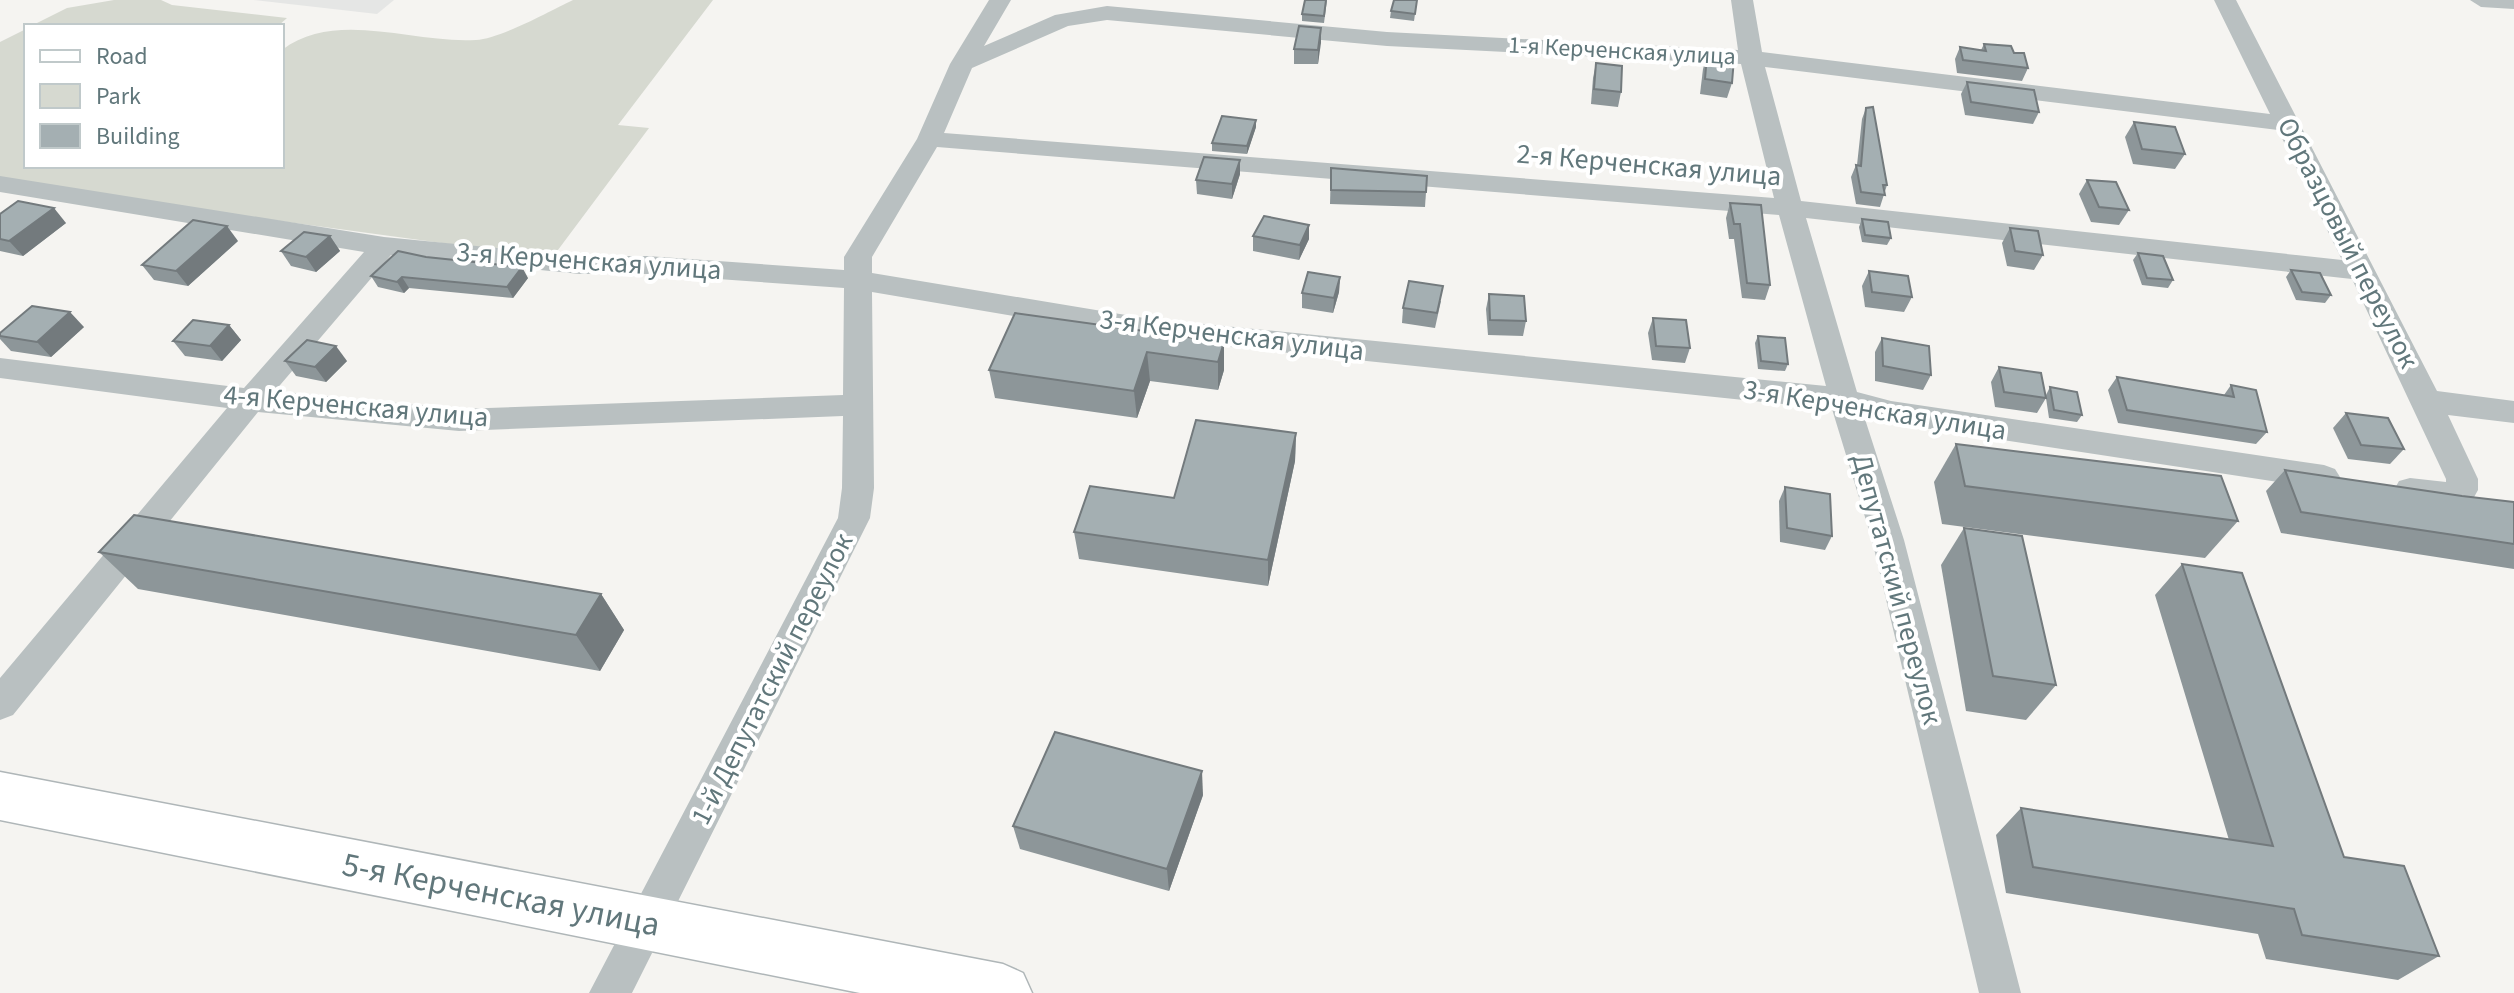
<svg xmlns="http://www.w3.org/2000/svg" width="2514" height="993" font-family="'Source Sans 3',sans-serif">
  <rect width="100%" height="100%" fill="#f5f4f1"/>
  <polygon fill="#e5e6e5" points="253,0 394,0 377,14"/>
  <g fill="#d6d9d0">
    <polygon points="114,0 161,0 172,5 287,18 278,26 31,26 67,8"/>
    <path d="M 573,0 L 713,0 L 618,125 L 649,128 L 552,258 L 0,183 L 0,42 L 26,29 L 26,166 L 282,166 L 282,50 C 336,9 413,44 476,40 C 500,39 550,11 573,0 Z"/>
  </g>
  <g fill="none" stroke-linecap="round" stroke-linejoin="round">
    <defs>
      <polygon id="primary" points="0,772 1003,964 1023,973 1032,993 860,993 0,820"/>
    </defs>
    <use href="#primary" stroke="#afb6b8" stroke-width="3"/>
    <g fill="#b9c0c1" fill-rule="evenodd">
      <path d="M 989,0 L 1011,0 L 984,46 L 1055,15 L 1107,6 L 1387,32 L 1738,50 L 1731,0 L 1753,0 L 1762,52 L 2270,114 L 2214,0 L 2236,0 L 2437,391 L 2514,401 L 2514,423 L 2448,415 L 2478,479 L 2478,490 L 2473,499 C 2449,509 2424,507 2399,499 L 2394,490 L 2399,481 L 2410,478 L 2446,482 L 2446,479 L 2352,279 L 1806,218 L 1857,392 L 1891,401 L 2324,465 L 2335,469 L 2340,477 L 2335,485 L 2324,489 L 1891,423 L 1864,416 L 1904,540 L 2021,993 L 1979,993 L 1872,540 L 1832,409 L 1144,338 L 872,292 L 874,488 L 870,518 L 632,993 L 589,993 L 838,518 L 842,488 L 843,416 L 459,431 L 258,412 L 13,715 L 0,720 L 0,678 L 227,408 L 0,378 L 0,358 L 244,388 L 364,252 L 0,192 L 0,176 L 384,237 L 580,256 L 647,256 L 844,270 L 844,257 L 917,139 L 950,64 ZM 1107,20 L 1387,46 L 1741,64 L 1774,198 L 944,133 L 972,68 L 1068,26 ZM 1765,67 L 2278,130 L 2342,260 L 1801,201 ZM 937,147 L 1779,215 L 1826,386 L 1144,318 L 872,273 L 872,257 ZM 391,255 L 580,274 L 647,274 L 844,288 L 843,395 L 459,409 L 275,391 Z"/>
      <polygon points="2470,0 2514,0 2514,9 2481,7"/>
    </g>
    <use href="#primary" fill="#fff" fill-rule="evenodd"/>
  </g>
  <g fill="#8d9699">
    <polygon points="1327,0 1324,23 1302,21 1302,14"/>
    <polygon points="1417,0 1414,21 1390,18 1391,11"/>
    <polygon points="1321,28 1318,64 1294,64 1294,49"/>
    <polygon points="1984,44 2014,53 2028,68 2022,81 1957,73 1955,59 1960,47 1981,50"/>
    <polygon points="1707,55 1732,83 1727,98 1700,94 1703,69"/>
    <polygon points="1596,63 1621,92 1618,107 1591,104 1593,78"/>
    <polygon points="1967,82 2039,112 2033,124 1965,115 1961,94"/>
    <polygon points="1866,108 1887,185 1880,207 1856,204 1851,177 1856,165 1857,165 1862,119"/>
    <polygon points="2134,122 2185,154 2175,169 2133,164 2125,137"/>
    <polygon points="1256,127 1247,154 1212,151 1212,143"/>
    <polygon points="1240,160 1240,174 1232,199 1197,194 1196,180"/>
    <polygon points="1331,168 1426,192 1425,207 1330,204"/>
    <polygon points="2087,180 2129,210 2119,225 2091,222 2079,194"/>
    <polygon points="1730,203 1770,285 1765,300 1742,298 1734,239 1729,239 1726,218"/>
    <polygon points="0,214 66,223 23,256 0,251"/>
    <polygon points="1862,219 1891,238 1887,245 1862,242 1859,227"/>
    <polygon points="2010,228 2043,255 2034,270 2007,266 2002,243"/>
    <polygon points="330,236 340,251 316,272 291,266 281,251"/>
    <polygon points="1253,236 1309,239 1299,260 1253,251"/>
    <polygon points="238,241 188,286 154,280 142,265"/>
    <polygon points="2138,253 2173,280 2168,288 2142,285 2133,260"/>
    <polygon points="426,257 528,278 513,298 409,288 404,293 378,287 371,276"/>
    <polygon points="2291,270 2331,295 2325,303 2296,300 2286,277"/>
    <polygon points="1869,271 1912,297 1904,312 1865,307 1862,286"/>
    <polygon points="1340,277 1339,292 1333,313 1302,308 1302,293"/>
    <polygon points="1489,294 1526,321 1523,336 1488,335 1486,309"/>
    <polygon points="1441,301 1435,328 1402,323 1403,308"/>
    <polygon points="1653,318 1690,348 1685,363 1652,360 1648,333"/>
    <polygon points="229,325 241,340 222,361 185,356 173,341"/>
    <polygon points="84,327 51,357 11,351 0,339 0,333"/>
    <polygon points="1758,336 1788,364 1785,371 1758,369 1755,343"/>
    <polygon points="1882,338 1931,375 1923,390 1875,381 1875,352"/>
    <polygon points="1224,342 1224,370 1218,390 1150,381 1137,418 995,398 989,370"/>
    <polygon points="285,361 347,361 326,382 296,376"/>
    <polygon points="1999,367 2046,395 2050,387 2082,415 2077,422 2049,418 2046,398 2037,413 1995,407 1991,382"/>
    <polygon points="2117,377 2224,395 2231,385 2267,432 2256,444 2118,423 2108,390"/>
    <polygon points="2346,413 2404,449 2390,464 2348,459 2333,428"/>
    <polygon points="1296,433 1295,461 1268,586 1079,559 1074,532 1174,498"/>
    <polygon points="1956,444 2238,521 2205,558 1942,524 1934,482"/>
    <polygon points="2285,470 2462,496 2514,502 2514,569 2281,533 2266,491"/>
    <polygon points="1785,487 1832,536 1825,550 1780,542 1779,501"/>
    <polygon points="1964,528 2056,685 2026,720 1966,711 1941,565"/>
    <polygon points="99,552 601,594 624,630 600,671 138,589"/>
    <polygon points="2182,564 2344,857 2439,956 2398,980 2266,959 2258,934 2006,893 1996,835 2021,808 2229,840 2155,595"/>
    <polygon points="1203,795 1169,891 1020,849 1013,826"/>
  </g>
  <g fill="#737a7d">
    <polygon points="1321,28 1321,43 1318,64 1318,50"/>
    <polygon points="1256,120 1256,127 1247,154 1247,146"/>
    <polygon points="1240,160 1240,174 1232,199 1232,184"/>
    <polygon points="54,208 66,223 23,256 9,241"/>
    <polygon points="1309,225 1309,239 1299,260 1300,245"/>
    <polygon points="227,226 238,241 188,286 176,271"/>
    <polygon points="330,236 340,251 316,272 306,257"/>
    <polygon points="522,267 528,278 513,298 507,287"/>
    <polygon points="402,277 409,288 404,293 397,282"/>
    <polygon points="1340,277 1339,292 1333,313 1334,298"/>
    <polygon points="70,312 84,327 51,357 37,342"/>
    <polygon points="229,325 241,340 222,361 210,346"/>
    <polygon points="1224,342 1224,370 1218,390 1218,362"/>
    <polygon points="336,346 347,361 326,382 315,367"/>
    <polygon points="1147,352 1150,381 1137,418 1134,391"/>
    <polygon points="1296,433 1295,461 1268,586 1268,560"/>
    <polygon points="601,594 624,630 600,671 576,635"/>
    <polygon points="1202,771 1203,795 1169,891 1167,869"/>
  </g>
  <g fill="#a4afb2" stroke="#737a7d" stroke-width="2">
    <polygon points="1305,0 1326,0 1324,16 1302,14"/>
    <polygon points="1394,0 1417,0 1415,14 1391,11"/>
    <polygon points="1299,26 1321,28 1318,50 1294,49"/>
    <polygon points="1984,44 2011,46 2014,53 2024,53 2028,68 1963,60 1960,47 1986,51"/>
    <polygon points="1707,55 1734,58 1732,83 1705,79"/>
    <polygon points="1596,63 1622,66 1621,92 1594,89"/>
    <polygon points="1967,82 2034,90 2039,112 1971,102"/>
    <polygon points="1873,107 1887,185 1883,185 1885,195 1861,192 1856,165 1861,166 1866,108"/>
    <polygon points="1222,116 1256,120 1247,146 1212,143"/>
    <polygon points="2134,122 2175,127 2185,154 2142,149"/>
    <polygon points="1204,157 1240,160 1232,184 1196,180"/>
    <polygon points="1331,168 1427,176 1426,192 1331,190"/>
    <polygon points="2087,180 2116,182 2129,210 2099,207"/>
    <polygon points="18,201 54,208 9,241 0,239 0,214"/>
    <polygon points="1730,203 1761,205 1770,285 1747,283 1740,224 1734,224"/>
    <polygon points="1264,216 1309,225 1300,245 1253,236"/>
    <polygon points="1862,219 1888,222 1891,238 1865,235"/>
    <polygon points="193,220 227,226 176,271 142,265"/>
    <polygon points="2010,228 2038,231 2043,255 2015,251"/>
    <polygon points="304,232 330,236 306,257 281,251"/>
    <polygon points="398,251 426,257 522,267 507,287 402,277 397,282 371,276"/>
    <polygon points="2138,253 2163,256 2173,280 2147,278"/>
    <polygon points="2291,270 2320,273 2331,295 2302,292"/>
    <polygon points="1869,271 1908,276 1912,297 1872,292"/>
    <polygon points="1308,272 1340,277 1334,298 1302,293"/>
    <polygon points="1409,281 1443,286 1437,313 1403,308"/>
    <polygon points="1489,294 1524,296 1526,321 1490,320"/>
    <polygon points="32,306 70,312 37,342 0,336 0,333"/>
    <polygon points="1015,313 1224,342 1218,362 1147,352 1134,391 989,370"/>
    <polygon points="1653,318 1686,320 1690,348 1656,346"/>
    <polygon points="193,320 229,325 210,346 173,341"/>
    <polygon points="1758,336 1785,338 1788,364 1761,361"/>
    <polygon points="1882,338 1929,346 1931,375 1883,366"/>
    <polygon points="307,340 336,346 315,367 285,361"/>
    <polygon points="1999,367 2041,373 2046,398 2004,392"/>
    <polygon points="2117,377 2234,397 2231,385 2256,390 2267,432 2127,410"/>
    <polygon points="2050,387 2077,392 2082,415 2054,410"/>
    <polygon points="2346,413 2388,418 2404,449 2361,445"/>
    <polygon points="1196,420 1296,433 1268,560 1074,532 1090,486 1174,498"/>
    <polygon points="1956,444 2221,476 2238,521 1965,486"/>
    <polygon points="2285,470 2462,496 2514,502 2514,544 2301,512"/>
    <polygon points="1785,487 1830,494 1832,536 1787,528"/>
    <polygon points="134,515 601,594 576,635 99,552"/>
    <polygon points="1964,528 2022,536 2056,685 1993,676"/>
    <polygon points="2182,564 2242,573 2344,857 2404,866 2439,956 2302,935 2294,909 2033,867 2021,808 2273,846"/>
    <polygon points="1055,732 1202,771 1167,869 1013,826"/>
  </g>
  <g text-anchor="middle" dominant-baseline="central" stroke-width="8" stroke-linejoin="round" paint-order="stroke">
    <g font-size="24" fill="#61777b" stroke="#fff">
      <text transform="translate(1622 51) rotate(3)">1-я Керченская улица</text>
    </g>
    <g font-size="28" fill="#61777b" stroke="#fff">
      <text transform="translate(1649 165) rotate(5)">2-я Керченская улица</text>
      <text transform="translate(2348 243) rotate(63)">Образцовый переулок</text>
      <text transform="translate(589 261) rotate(4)">3-я Керченская улица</text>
      <text transform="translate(1232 335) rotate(7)">3-я Керченская улица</text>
      <text transform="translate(356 406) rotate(5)">4-я Керченская улица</text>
      <text transform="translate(1875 410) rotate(9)">3-я Керченская улица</text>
      <text transform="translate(1897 589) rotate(75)">Депутатский переулок</text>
      <text transform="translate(772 679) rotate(-63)">1-й Депутатский переулок</text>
    </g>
    <g font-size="34" fill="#61777b" stroke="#fff">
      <text transform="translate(501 895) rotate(11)">5-я Керченская улица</text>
    </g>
  </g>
  <rect x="24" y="24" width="260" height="144" fill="#ffffff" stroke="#c0c9ca" stroke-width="2"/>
  <rect x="40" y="50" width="40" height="12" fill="#ffffff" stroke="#c0c9ca" stroke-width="2"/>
  <text x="96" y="64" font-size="24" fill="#61777b">Road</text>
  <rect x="40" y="84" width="40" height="24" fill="#d6d9d0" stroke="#c0c9ca" stroke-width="2"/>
  <text x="96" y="104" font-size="24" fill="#61777b">Park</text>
  <rect x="40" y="124" width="40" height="24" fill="#a4afb2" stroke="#c0c9ca" stroke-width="2"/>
  <text x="96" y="144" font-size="24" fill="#61777b">Building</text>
</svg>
